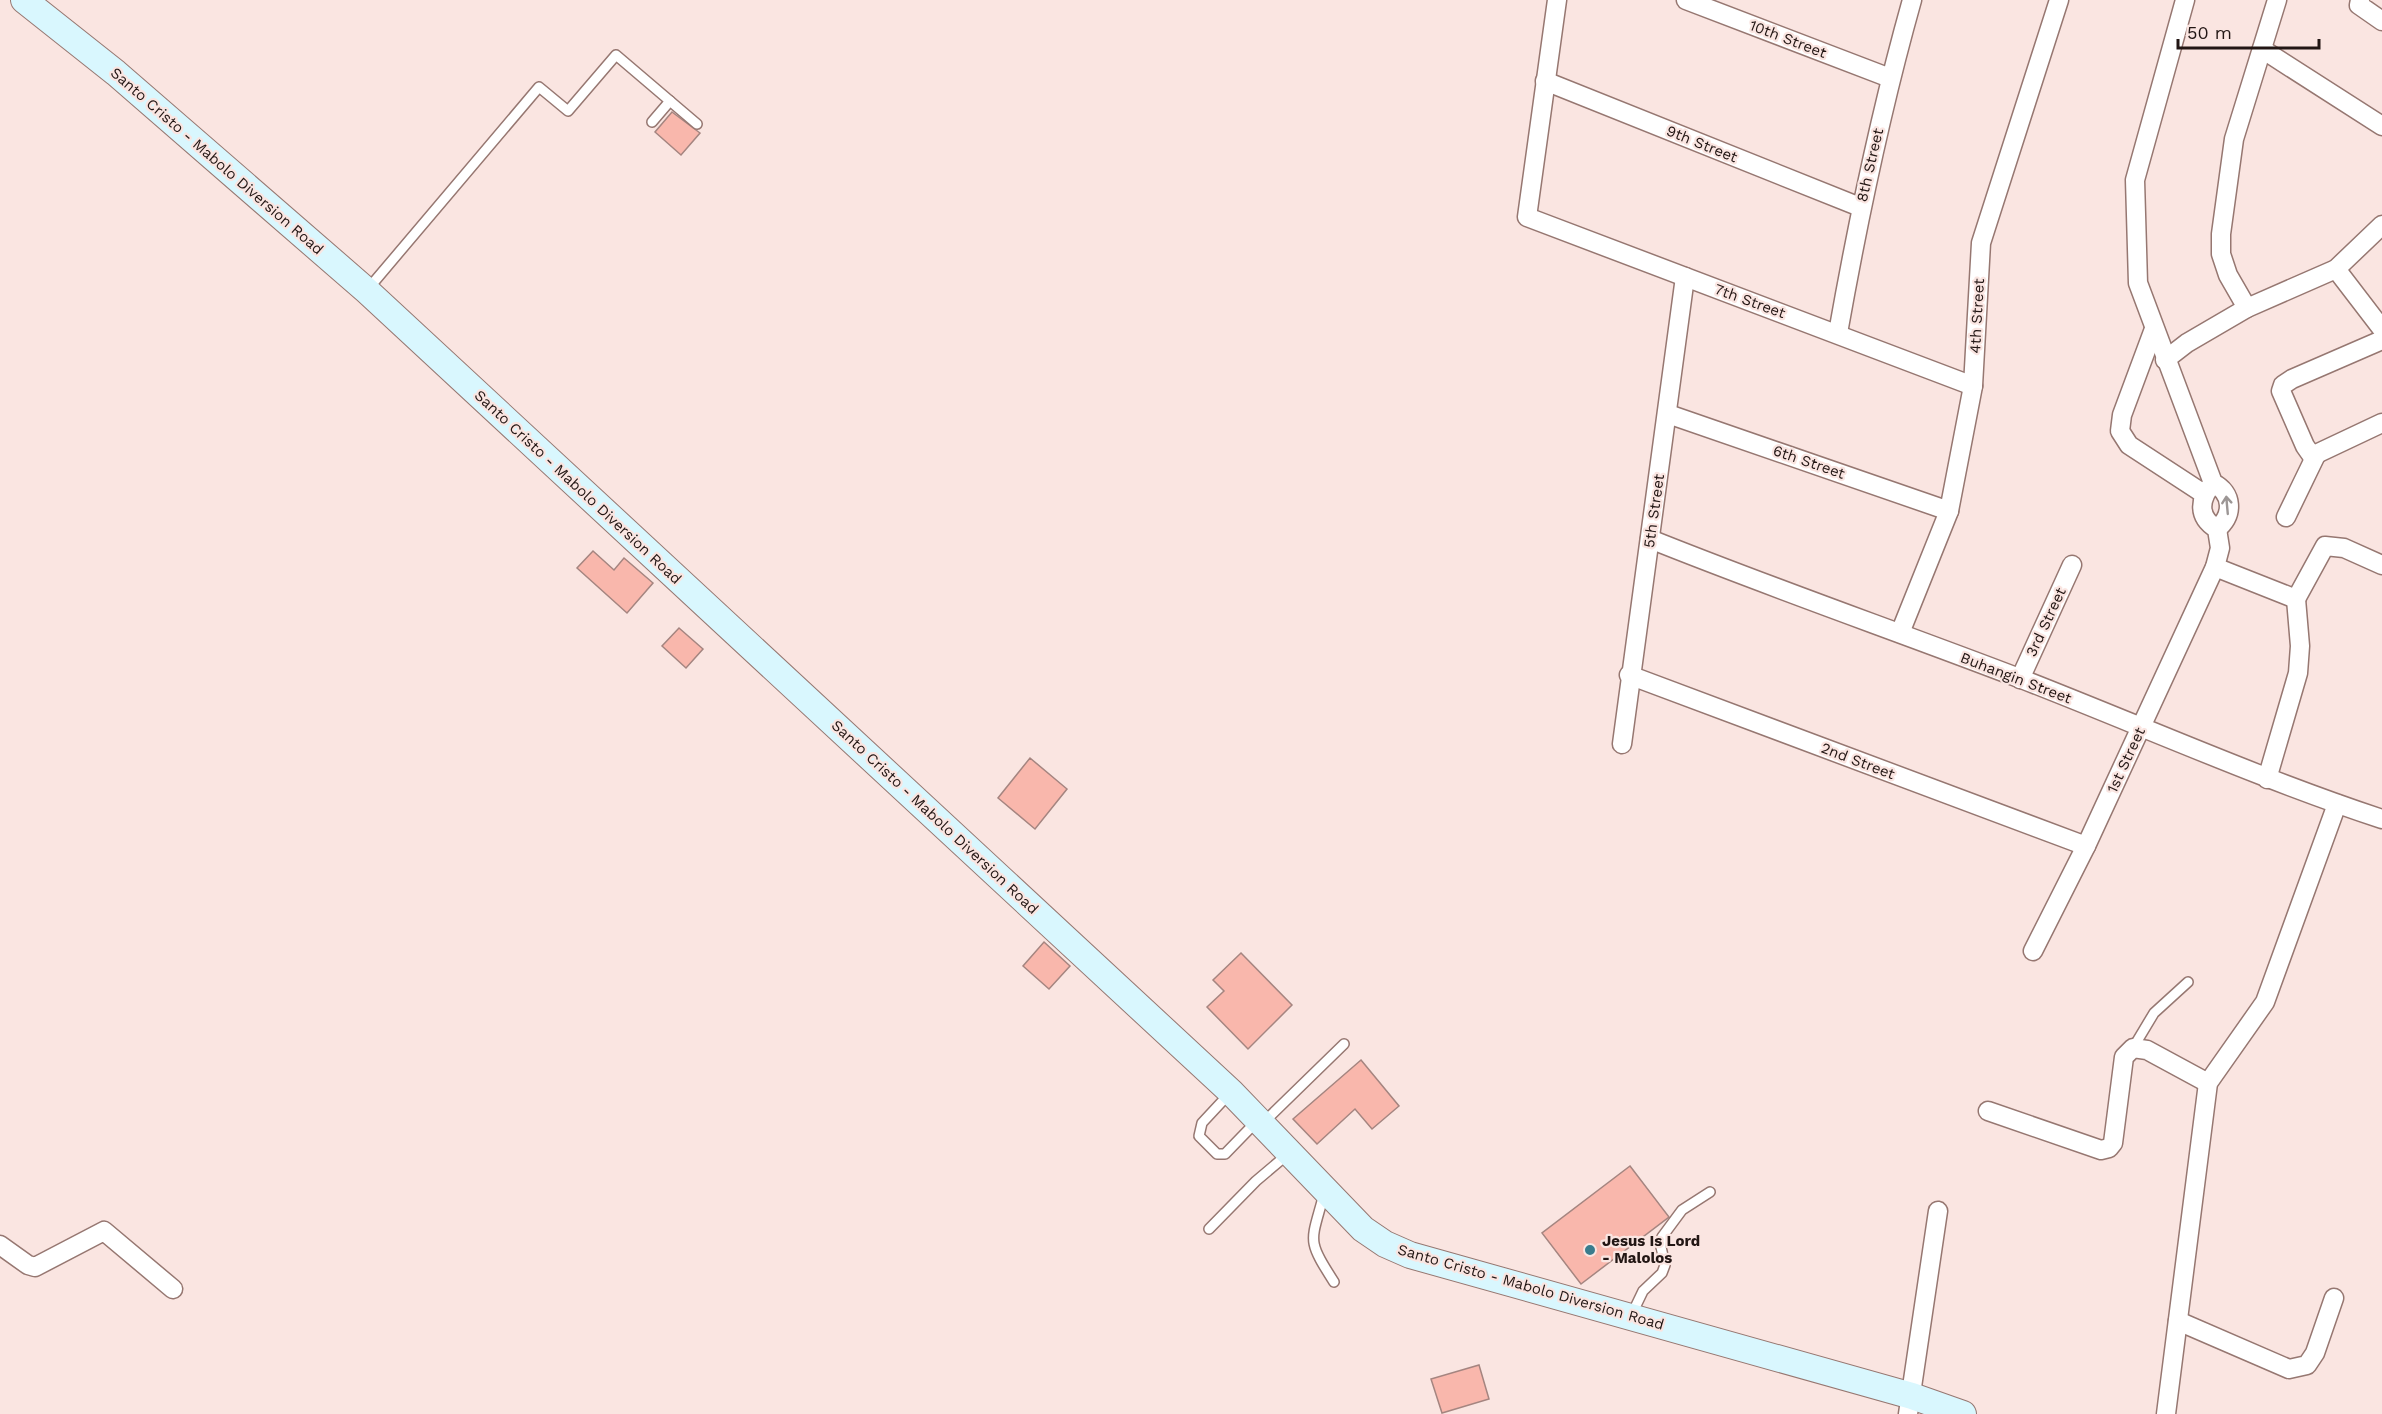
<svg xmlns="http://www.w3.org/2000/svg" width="2382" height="1414" font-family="'Work Sans',sans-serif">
  <rect width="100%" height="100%" fill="#fae5e1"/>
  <g fill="#f9b7ac" stroke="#a58580" stroke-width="1.5">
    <polygon points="672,112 700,133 681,155 655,132"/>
    <polygon points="593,551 614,570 624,558 653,583 627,613 577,568"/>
    <polygon points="679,628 703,649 686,668 662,646"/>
    <polygon points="1030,758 1067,789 1035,829 998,798"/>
    <polygon points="1044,942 1070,966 1049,989 1023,966"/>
    <polygon points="1241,953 1292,1005 1248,1049 1207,1007 1224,991 1213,980"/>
    <polygon points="1361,1060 1399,1106 1372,1129 1355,1109 1317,1144 1293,1119"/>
    <polygon points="1630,1166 1669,1217 1581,1284 1542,1233"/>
    <polygon points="1479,1365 1489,1399 1442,1413 1431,1379"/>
  </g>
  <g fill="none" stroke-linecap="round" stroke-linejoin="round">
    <defs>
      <g id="lane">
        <polyline points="652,122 670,101"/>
        <polyline points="368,289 539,87 568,111 616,55 697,124"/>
        <polyline points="2133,1048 2154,1013 2188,982"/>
        <polyline points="1229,1094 1202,1123 1199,1136 1217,1154 1225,1154 1257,1121"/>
        <polyline points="1264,1122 1344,1044"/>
        <path d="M 1324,1194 C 1311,1243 1306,1238 1334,1282"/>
        <polyline points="1209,1229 1256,1181 1288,1154"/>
        <polyline points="1631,1316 1643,1291 1662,1273 1665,1265 1661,1247 1662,1237 1682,1210 1710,1192"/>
      </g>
      <g id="street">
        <polyline points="1557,0 1527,217 1973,386"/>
        <polyline points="1686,0 1890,78"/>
        <path d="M 2185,0 L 2135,180 L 2138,283 L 2213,483 C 2233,493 2234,515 2217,529"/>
        <polyline points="2360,0 2359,5 2382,21"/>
        <polyline points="2262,49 2382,126"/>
        <polyline points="1545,81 1860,207"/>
        <polyline points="2336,269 2382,329"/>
        <polyline points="2247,308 2228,275 2221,254 2221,234 2234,139 2277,0"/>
        <polyline points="2154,329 2122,415 2120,431 2129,445 2204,494"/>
        <path d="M 1838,333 C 1858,220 1881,110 1912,0"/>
        <polyline points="2382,340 2292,379 2283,385 2281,391 2305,446 2312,456 2382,423"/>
        <polyline points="2165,360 2187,343 2247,308 2336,269 2382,225"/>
        <polyline points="1668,414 1949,511"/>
        <polyline points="2286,517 2316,455"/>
        <path d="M 1650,539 C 1772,588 1896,631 2019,678 C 2140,725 2258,778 2382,819"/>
        <polyline points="2215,567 2296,599 2325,546 2344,548 2382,565"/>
        <polyline points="1900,633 1949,511 1973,386 1981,243 2059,0"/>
        <polyline points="1629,675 2086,846"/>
        <polyline points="2020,679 2072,565"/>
        <polyline points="1622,744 1685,277"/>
        <polyline points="2267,779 2298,673 2300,646 2296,599"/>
        <path d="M 2033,951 L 2086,846 L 2215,567 L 2220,548 L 2217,529 C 2197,517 2199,499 2213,483"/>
        <polyline points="1988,1111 2101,1150 2109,1148 2113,1143 2124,1057 2133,1048 2147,1050 2208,1083"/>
        <polyline points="0,1245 28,1265 35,1267 104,1231 173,1289"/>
        <polyline points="2178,1321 2289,1369 2307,1365 2315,1353 2334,1298"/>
        <polyline points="1908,1414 1938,1211"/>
        <polyline points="2166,1414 2208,1083 2265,1002 2337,804"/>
      </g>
      <polyline id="secondary" points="24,0 116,73 367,291 1231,1092 1363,1229 1385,1244 1410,1255 1912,1396 1963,1414"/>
    </defs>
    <use href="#lane" stroke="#967771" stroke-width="12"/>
    <use href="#street" stroke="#967771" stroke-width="21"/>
    <use href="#secondary" stroke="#967771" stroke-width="28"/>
    <use href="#lane" stroke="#fff" stroke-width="9"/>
    <use href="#street" stroke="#fff" stroke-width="18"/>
    <use href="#secondary" stroke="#d9f7fe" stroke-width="26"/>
  </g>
  <defs><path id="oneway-shaft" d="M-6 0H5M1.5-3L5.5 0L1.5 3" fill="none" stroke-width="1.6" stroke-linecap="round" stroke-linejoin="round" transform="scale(1.5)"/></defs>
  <use stroke="#9c9695" href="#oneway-shaft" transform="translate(2227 505) rotate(-95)"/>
  <circle fill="#3a7c8d" stroke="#fae5e1" stroke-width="2" cx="1590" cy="1250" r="6"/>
  <g text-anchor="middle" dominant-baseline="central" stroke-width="4.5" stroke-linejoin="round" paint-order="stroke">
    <g font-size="15" fill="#221614" stroke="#fae5e1">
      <text transform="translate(1788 39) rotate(21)">10th Street</text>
      <text transform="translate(1702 144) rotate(22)">9th Street</text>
      <text transform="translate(217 161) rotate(41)">Santo Cristo - Mabolo Diversion Road</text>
      <text transform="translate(1870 165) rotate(-77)">8th Street</text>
      <text transform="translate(1750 301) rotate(20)">7th Street</text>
      <text transform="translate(1977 316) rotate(-87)">4th Street</text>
      <text transform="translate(1809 462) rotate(19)">6th Street</text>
      <text transform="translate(578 487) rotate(43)">Santo Cristo - Mabolo Diversion Road</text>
      <text transform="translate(1654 511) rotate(-82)">5th Street</text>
      <text transform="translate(2046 622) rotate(-65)">3rd Street</text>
      <text transform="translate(2016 678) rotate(21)">Buhangin Street</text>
      <text transform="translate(2126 760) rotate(-65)">1st Street</text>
      <text transform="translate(1858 761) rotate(21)">2nd Street</text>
      <text transform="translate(935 817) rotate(43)">Santo Cristo - Mabolo Diversion Road</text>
      <text transform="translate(1531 1287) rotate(16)">Santo Cristo - Mabolo Diversion Road</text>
    </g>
    <g font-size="15" font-weight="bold" fill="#221614" stroke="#fae5e1" text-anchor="start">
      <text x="1602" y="1241">Jesus Is Lord<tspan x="1602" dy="17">- Malolos</tspan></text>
    </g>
  </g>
  <path d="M2178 39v9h141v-9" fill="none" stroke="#221614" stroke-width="3"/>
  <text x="2187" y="39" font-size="18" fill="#221614" stroke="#fae5e1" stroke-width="4.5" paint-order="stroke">50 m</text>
</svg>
